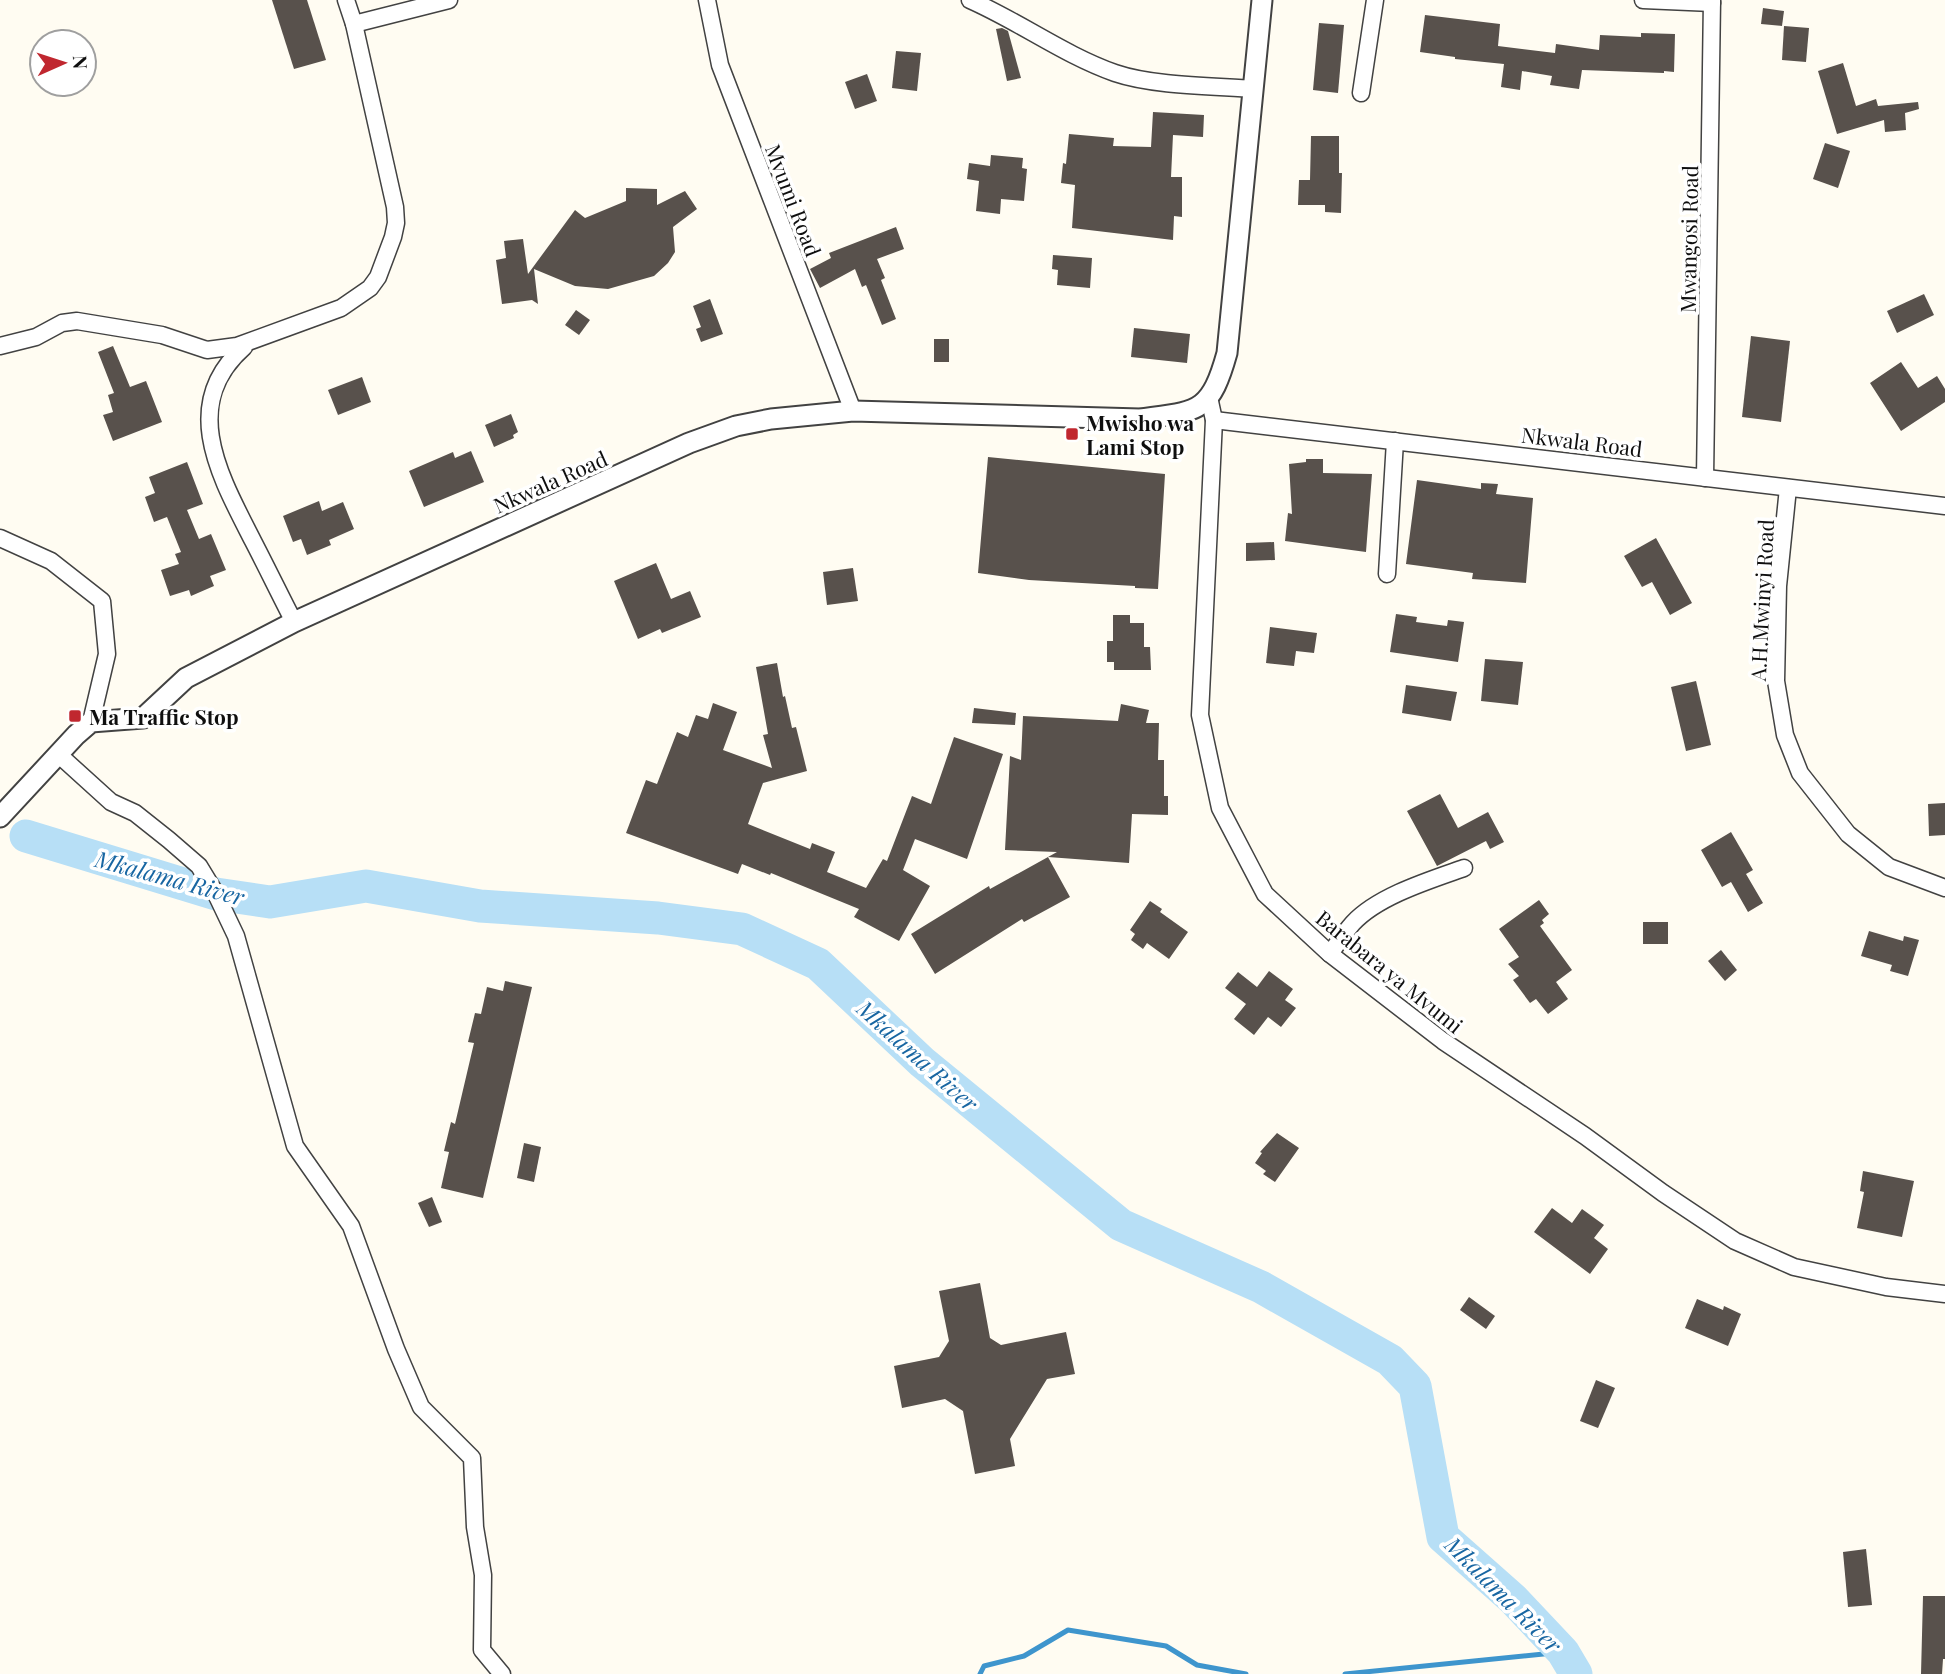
<svg xmlns="http://www.w3.org/2000/svg" width="1945" height="1674" font-family="'Playfair Display',serif">
  <rect width="100%" height="100%" fill="#fffcf2"/>
  <g fill="none" stroke-linecap="round" stroke-linejoin="round">
    <g stroke="#3e95cd" stroke-width="5">
      <polyline points="980,1674 984,1666 1024,1656 1068,1630 1166,1646 1197,1665 1246,1674"/>
      <polyline points="1345,1674 1563,1652"/>
    </g>
    <polyline stroke="#b7dff6" stroke-width="33" points="26,836 216,894 270,902 366,886 480,906 658,918 742,929 818,964 922,1062 1121,1225 1261,1287 1390,1360 1415,1386 1443,1537 1513,1599 1563,1652 1576,1674"/>
  </g>
  <g fill="#58514c">
    <polygon points="272,0 307,0 326,60 294,69"/>
    <polygon points="1763,8 1784,11 1782,26 1761,24"/>
    <polygon points="1425,15 1500,24 1498,46 1555,53 1556,44 1599,50 1600,35 1641,37 1641,33 1675,34 1674,72 1664,71 1664,73 1582,70 1579,89 1550,85 1552,76 1522,71 1520,90 1501,87 1504,64 1455,59 1455,57 1420,52"/>
    <polygon points="1319,23 1344,25 1338,93 1313,90"/>
    <polygon points="1784,26 1809,28 1806,62 1782,60"/>
    <polygon points="1002,28 1008,31 1021,78 1007,81 996,29"/>
    <polygon points="896,51 921,53 917,91 892,88"/>
    <polygon points="1843,63 1856,106 1876,99 1878,106 1918,102 1919,109 1905,113 1906,130 1885,132 1884,120 1837,134 1818,71"/>
    <polygon points="867,74 877,101 855,109 845,82"/>
    <polygon points="1153,112 1204,115 1203,137 1173,135 1171,177 1182,177 1182,217 1174,216 1173,240 1072,228 1075,185 1061,183 1063,163 1066,164 1069,134 1114,138 1113,146 1151,147"/>
    <polygon points="1311,136 1339,136 1339,173 1342,173 1341,213 1325,212 1325,205 1298,205 1299,180 1310,180"/>
    <polygon points="1825,143 1850,151 1838,188 1813,179"/>
    <polygon points="991,155 1023,158 1022,168 1027,169 1024,201 1001,199 1000,214 976,211 979,181 967,179 969,163 990,166"/>
    <polygon points="626,188 657,189 657,205 685,191 697,209 673,227 675,252 668,263 654,276 608,289 575,286 534,269 538,304 532,300 502,304 496,260 506,258 504,241 523,239 528,274 575,210 585,218 626,201"/>
    <polygon points="896,227 904,249 877,259 885,278 881,280 896,319 882,325 866,285 862,287 855,269 820,288 810,269 831,258 829,253"/>
    <polygon points="1053,255 1092,258 1090,288 1057,285 1058,270 1052,269"/>
    <polygon points="1924,294 1934,315 1897,333 1887,311"/>
    <polygon points="710,299 723,334 701,342 696,329 701,327 693,306"/>
    <polygon points="576,310 590,320 579,335 565,325"/>
    <polygon points="1134,328 1190,334 1187,363 1131,357"/>
    <polygon points="1751,336 1790,341 1781,422 1742,417"/>
    <rect x="934" y="339" width="15" height="23"/>
    <polygon points="113,346 130,387 146,381 162,422 113,441 103,415 113,412 108,395 114,393 98,352"/>
    <polygon points="1901,362 1918,388 1937,376 1945,389 1945,402 1901,431 1870,383"/>
    <polygon points="362,377 371,402 338,415 328,390"/>
    <polygon points="511,414 518,432 513,435 514,438 494,447 485,425"/>
    <polygon points="471,451 484,482 424,507 409,471 453,452 455,458"/>
    <polygon points="988,457 1165,474 1158,589 1135,588 1135,586 1029,580 978,573"/>
    <polygon points="1306,459 1323,459 1323,473 1372,474 1366,552 1285,541 1288,513 1292,514 1289,464 1306,462"/>
    <polygon points="187,462 203,504 187,510 199,539 211,534 226,570 210,576 214,586 191,596 189,590 170,596 161,570 179,564 175,554 181,552 167,517 154,522 145,497 155,493 149,477"/>
    <polygon points="1417,480 1481,489 1481,483 1498,484 1496,494 1533,498 1526,583 1472,579 1473,573 1406,564"/>
    <polygon points="319,501 322,511 343,502 354,529 329,540 331,545 307,555 301,539 293,542 283,516"/>
    <polygon points="1656,538 1692,603 1670,615 1652,582 1642,587 1624,556"/>
    <polygon points="1274,542 1275,560 1246,561 1246,543"/>
    <polygon points="656,563 671,599 690,591 701,617 662,633 660,629 638,639 614,581"/>
    <polygon points="853,568 858,601 827,605 823,572"/>
    <polygon points="1396,614 1417,617 1416,622 1447,626 1448,620 1464,622 1458,662 1390,652"/>
    <polygon points="1113,615 1130,615 1130,623 1144,623 1144,647 1150,647 1151,670 1114,670 1114,662 1107,662 1107,641 1113,641"/>
    <polygon points="1270,627 1317,633 1314,653 1296,651 1294,666 1266,663"/>
    <polygon points="1485,659 1523,662 1518,705 1481,701"/>
    <polygon points="777,663 783,697 785,696 792,728 796,727 807,771 763,783 748,824 810,849 812,843 835,852 827,872 866,888 883,859 887,861 912,796 931,804 954,737 1003,754 967,859 915,839 903,870 930,886 899,941 854,917 859,909 771,873 770,875 742,864 738,874 626,833 646,780 657,784 677,732 688,737 696,715 708,719 713,703 737,712 723,750 772,768 763,735 768,734 756,667"/>
    <polygon points="1696,681 1711,745 1686,751 1671,687"/>
    <polygon points="1406,685 1457,692 1451,721 1402,713"/>
    <polygon points="1121,704 1149,710 1146,723 1159,723 1158,760 1164,760 1164,796 1168,796 1168,815 1132,814 1129,863 1048,857 1057,852 1005,850 1010,756 1021,760 1023,716 1118,721"/>
    <polygon points="974,708 1016,713 1015,725 972,723"/>
    <polygon points="1440,794 1458,828 1488,812 1504,842 1490,849 1486,841 1437,866 1407,811"/>
    <polygon points="1945,803 1945,835 1929,836 1928,804"/>
    <polygon points="1731,832 1753,870 1746,874 1763,903 1748,912 1731,882 1722,887 1701,850"/>
    <polygon points="1048,857 1070,897 1024,922 1022,919 935,974 911,934 989,886 990,889"/>
    <polygon points="1539,900 1549,914 1542,920 1544,923 1540,926 1572,970 1556,982 1568,999 1548,1014 1536,999 1530,1003 1513,980 1519,976 1508,964 1519,957 1499,929"/>
    <polygon points="1150,901 1162,909 1160,912 1188,932 1169,959 1147,943 1143,949 1131,940 1135,934 1130,930"/>
    <rect x="1643" y="922" width="25" height="22"/>
    <polygon points="1869,931 1903,941 1904,936 1919,940 1908,976 1890,971 1892,965 1861,956"/>
    <polygon points="1721,950 1737,970 1725,981 1708,961"/>
    <polygon points="1269,971 1293,989 1285,1000 1296,1008 1281,1027 1268,1017 1254,1035 1234,1019 1246,1004 1225,988 1238,972 1257,987"/>
    <polygon points="505,981 532,987 483,1198 441,1188 449,1152 444,1151 451,1122 455,1124 474,1043 468,1042 475,1013 481,1014 487,987 503,991"/>
    <polygon points="1277,1133 1299,1148 1275,1182 1263,1174 1266,1171 1255,1163 1262,1153 1260,1152"/>
    <polygon points="524,1143 541,1147 534,1182 517,1178"/>
    <polygon points="1863,1171 1914,1181 1902,1237 1857,1228 1864,1192 1860,1191"/>
    <polygon points="432,1197 442,1222 429,1227 418,1203"/>
    <polygon points="1552,1208 1572,1223 1582,1209 1604,1225 1594,1238 1608,1249 1590,1274 1534,1232"/>
    <polygon points="980,1283 990,1338 1001,1345 1066,1332 1075,1374 1047,1379 1010,1439 1015,1466 975,1474 963,1411 945,1399 902,1408 894,1366 939,1357 949,1341 939,1291"/>
    <polygon points="1469,1297 1495,1316 1486,1329 1460,1310"/>
    <polygon points="1697,1299 1723,1310 1724,1306 1741,1314 1728,1346 1685,1328"/>
    <polygon points="1596,1380 1615,1388 1598,1428 1580,1421"/>
    <polygon points="1866,1549 1872,1605 1848,1607 1843,1552"/>
    <polygon points="1923,1596 1945,1596 1945,1659 1943,1659 1942,1674 1921,1674"/>
  </g>
  <g fill="none" stroke-linecap="round" stroke-linejoin="round">
    <defs>
      <g id="minor">
        <polyline points="707,0 720,65 853,411"/>
        <path d="M 970,0 C 1020,22 1064,55 1115,73 C 1153,86 1212,86 1254,89"/>
        <polyline points="1643,0 1712,3"/>
        <polyline points="354,24 449,0"/>
        <polyline points="1361,93 1375,0"/>
        <polyline points="0,346 36,337 62,323 77,321 162,335 207,350 237,346 341,308 370,288 378,277 393,237 396,223 395,207 354,24 346,0"/>
        <path d="M 244,347 C 178,405 221,478 253,541 C 267,568 280,595 294,622"/>
        <polyline points="1209,397 1214,420 1200,715 1220,808 1265,894 1330,954 1443,1041 1585,1136 1663,1193 1735,1241 1794,1267 1886,1287 1945,1294"/>
        <polyline points="1214,420 1945,506"/>
        <polyline points="1705,478 1712,0"/>
        <polyline points="1788,488 1778,586 1776,681 1785,735 1800,773 1848,834 1889,867 1945,888"/>
        <polyline points="0,538 51,561 102,601 107,654 91,722"/>
        <polyline points="1387,574 1395,441"/>
        <polyline points="58,754 111,802 135,813 169,840 199,866 216,894 236,936 295,1146 351,1226 396,1349 421,1407 472,1458 475,1527 483,1575 482,1650 502,1674"/>
        <path d="M 1330,954 C 1337,944 1344,933 1353,923 C 1378,896 1430,880 1464,868"/>
      </g>
      <path id="tertiary" d="M 0,817 L 76,735 L 91,722 L 143,718 L 186,678 L 294,622 L 689,443 L 736,426 L 771,419 L 853,411 L 1140,419 C 1198,411 1210,414 1227,353 L 1262,0"/>
    </defs>
    <use href="#minor" stroke="#424242" stroke-width="19"/>
    <use href="#tertiary" stroke="#424242" stroke-width="23"/>
    <use href="#minor" stroke="#fff" stroke-width="16"/>
    <use href="#tertiary" stroke="#fff" stroke-width="19"/>
  </g>
  <g fill="#c0272f" stroke="#fff" stroke-width="2.5">
    <rect x="1065" y="427" width="14" height="14" rx="3.5"/>
    <rect x="68" y="709" width="14" height="14" rx="3.5"/>
  </g>
  <g text-anchor="middle" dominant-baseline="central" stroke-width="7" stroke-linejoin="round" paint-order="stroke">
    <g font-size="21" fill="#0f0f0f" stroke="#fff">
      <text transform="translate(794 200) rotate(69)">Mvumi Road</text>
      <text transform="translate(1688 239) rotate(-89)">Mwangosi Road</text>
      <text transform="translate(1582 441) rotate(7)">Nkwala Road</text>
      <text transform="translate(550 481) rotate(-24)">Nkwala Road</text>
      <text transform="translate(1761 600) rotate(-87)">A.H.Mwinyi Road</text>
      <text transform="translate(1390 971) rotate(39)">Barabara ya Mvumi</text>
    </g>
    <g font-size="21" font-weight="bold" fill="#0f0f0f" stroke="#fff" text-anchor="start">
      <text x="1086" y="422">Mwisho wa<tspan x="1086" dy="24">Lami Stop</tspan></text>
      <text x="89" y="716">Ma Traffic Stop</text>
    </g>
    <g font-size="23" font-style="italic" fill="#1866a2" stroke="#fff">
      <text transform="translate(170 877) rotate(15)">Mkalama River</text>
      <text transform="translate(918 1055) rotate(42)">Mkalama River</text>
      <text transform="translate(1504 1594) rotate(45)">Mkalama River</text>
    </g>
  </g>
  <g transform="translate(63 63) rotate(87)"><circle r="33" fill="#ffffff" stroke="#9f9f9f" stroke-width="2"/>
  <path d="M0-5L12 26L0 18L-12 26Z" fill="#c0272f"/>
  <text y="-10" font-size="19" font-weight="bold" text-anchor="middle" fill="#0f0f0f">N</text>
  </g>
</svg>
